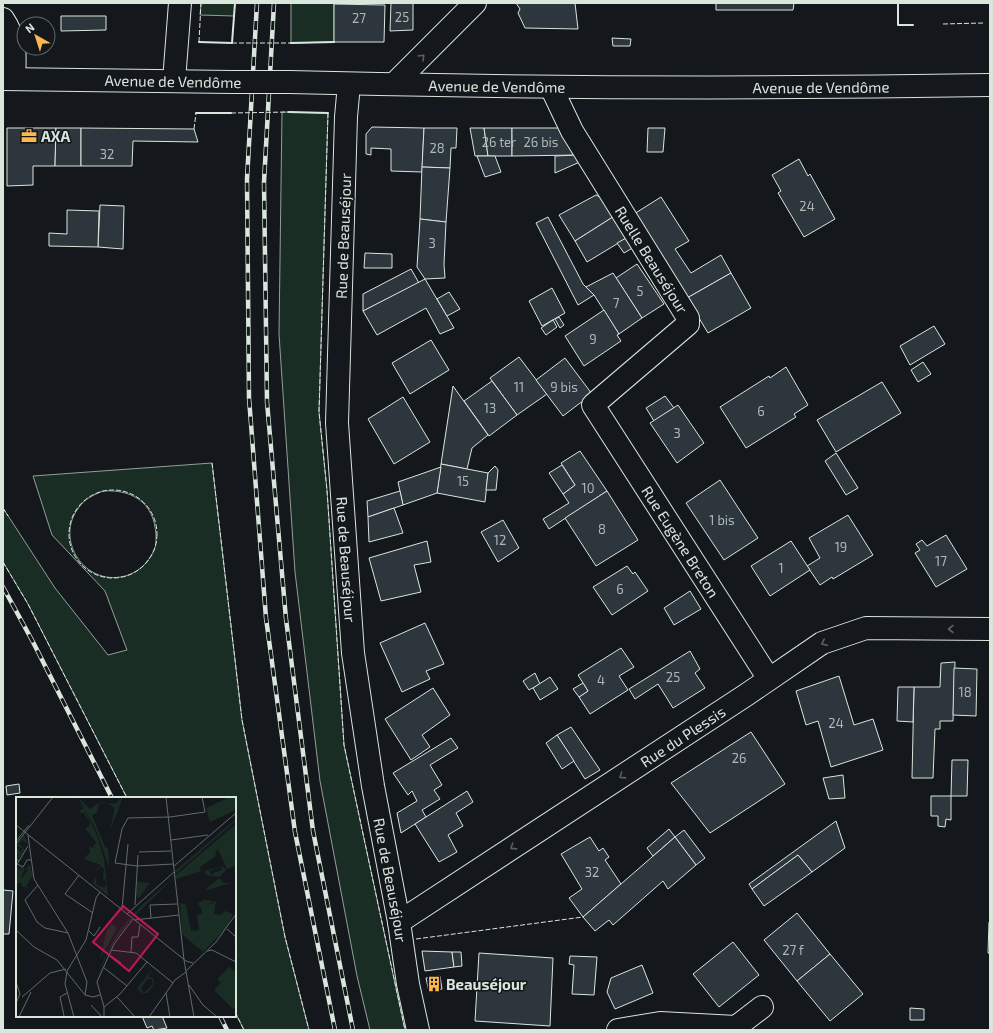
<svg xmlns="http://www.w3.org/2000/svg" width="993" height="1033" font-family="'Exo 2',sans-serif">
  <rect width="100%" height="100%" fill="#14181c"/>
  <g fill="#1a2d24" stroke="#939e99" fill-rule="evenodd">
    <polygon points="201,3 235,3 234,16 200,15"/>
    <polygon points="291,3 334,3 334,42 291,43"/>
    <polygon points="282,112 328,113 319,412 327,490 344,745 405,1030 370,1030 357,976 320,781 295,572 279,334"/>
    <path d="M 212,463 L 242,720 L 285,937 L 309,1030 L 244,1030 L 235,1012 L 235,798 L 127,798 L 28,604 L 3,562 L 3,508 L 55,588 L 108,655 L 127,650 L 105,591 L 52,535 L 33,476 ZM 103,491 C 136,489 157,506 156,541 C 156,550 150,558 144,565 C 138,571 129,576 120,577 C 82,583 54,537 80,506 C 86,498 94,495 103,491 Z"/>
  </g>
  <g fill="#2c363c" stroke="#d8e6dc">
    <polygon points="391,3 413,3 413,30 390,31"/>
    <polygon points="516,3 575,3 578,29 525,28 518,13 520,9"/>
    <polygon points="716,3 794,3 793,10 716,10"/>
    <polygon points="334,4 385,5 384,42 334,42"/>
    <polygon points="61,16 106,16 106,30 61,31"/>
    <polygon points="612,38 631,39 630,46 613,46"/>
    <polygon points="372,127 424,128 422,172 391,171 391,149 371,148 371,155 366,154 366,134"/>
    <polygon points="7,128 56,128 55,166 33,166 33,185 7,186"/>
    <polygon points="56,128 81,128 81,166 55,166"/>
    <polygon points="81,128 194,129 198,142 133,141 132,166 81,166"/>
    <polygon points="424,128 457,128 456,148 451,148 450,168 422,167"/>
    <polygon points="470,128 484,128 488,156 475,156"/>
    <polygon points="484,128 512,128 512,156 488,156"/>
    <polygon points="512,128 561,128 578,155 512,156"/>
    <polygon points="648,128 665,128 663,152 647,152"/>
    <polygon points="578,155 582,161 555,173 555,156"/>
    <polygon points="477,156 495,156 501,172 485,177"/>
    <polygon points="799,159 808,176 810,174 835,219 804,237 778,193 781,191 772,175"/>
    <polygon points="422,167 450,168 446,222 420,219"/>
    <polygon points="596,195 608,201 616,215 575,241 559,215"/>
    <polygon points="661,197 689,241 675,249 691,273 721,255 731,273 687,298 634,214"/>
    <polygon points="100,205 124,206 123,249 98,247"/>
    <polygon points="67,210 99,211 98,247 49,246 49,233 67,234"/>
    <polygon points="616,215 630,236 587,262 575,241"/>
    <polygon points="548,217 583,284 594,295 578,305 536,223"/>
    <polygon points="420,219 446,222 444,264 445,278 425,279 417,267"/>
    <polygon points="630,236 636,246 624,253 617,243"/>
    <polygon points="365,253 392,254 392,268 364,268"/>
    <polygon points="637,264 664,304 642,318 616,278"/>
    <polygon points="411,269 419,283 363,311 363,294"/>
    <polygon points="613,273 642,318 619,334 594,295 586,287"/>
    <polygon points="731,273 751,308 708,333 687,298"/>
    <polygon points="425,279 454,328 440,334 426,308 377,335 363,311"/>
    <polygon points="552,288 565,313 542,326 529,301"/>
    <polygon points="449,292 460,309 447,316 437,299"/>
    <polygon points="604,310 619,334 617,335 621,341 584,366 565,336"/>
    <polygon points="559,317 564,325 560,328 555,319"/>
    <polygon points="553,320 557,327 546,335 541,328"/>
    <polygon points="934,326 945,344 910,365 900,346"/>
    <polygon points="431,340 449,370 410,394 392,363"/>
    <polygon points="519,357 547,394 517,415 490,378"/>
    <polygon points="565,358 592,394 563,416 536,380"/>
    <polygon points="923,362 931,374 918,382 911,370"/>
    <polygon points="786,367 808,405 794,414 796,417 746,448 720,407 769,376 770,378"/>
    <polygon points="492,381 517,415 489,436 464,401"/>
    <polygon points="882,382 901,413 836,452 817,420"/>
    <polygon points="453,386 488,435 472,448 467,469 441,464"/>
    <polygon points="665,396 674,408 654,421 646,408"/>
    <polygon points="403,397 430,442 394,464 368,419"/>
    <polygon points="678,405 704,443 677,463 650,423"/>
    <polygon points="580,451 607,491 549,529 543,519 569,503 563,494 575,485 561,463"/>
    <polygon points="836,453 858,488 846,495 825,461"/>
    <polygon points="441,464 488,473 485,502 437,493"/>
    <polygon points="562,465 575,485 563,494 549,473"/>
    <polygon points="495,466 498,470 496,490 486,490 488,473"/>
    <polygon points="441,467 437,493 403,505 398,482"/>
    <polygon points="720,480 758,538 724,560 686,503"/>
    <polygon points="400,491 403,505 368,517 367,501"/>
    <polygon points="607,491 638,540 596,566 565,518"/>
    <polygon points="394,508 403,533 369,542 368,517"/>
    <polygon points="848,515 873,555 833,579 832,577 820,585 807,566 820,558 809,538"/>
    <polygon points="503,520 519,548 498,562 481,532"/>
    <polygon points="946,535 967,569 936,587 915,553 920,550 916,544 922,540 927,546"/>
    <polygon points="427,541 431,562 414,565 421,592 381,601 369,558"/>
    <polygon points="791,541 810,570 770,596 751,566"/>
    <polygon points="627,566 633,574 635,572 648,591 612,615 593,587"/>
    <polygon points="690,591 701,609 674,625 664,608"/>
    <polygon points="425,623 444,664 426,671 430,679 402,692 380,643"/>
    <polygon points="621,648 634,667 619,676 628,690 590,714 579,697 588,691 578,675"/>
    <polygon points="690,651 700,669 695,673 705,688 673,708 658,684 635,699 629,689"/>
    <polygon points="955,662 953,721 940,721 940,729 935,729 933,778 912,778 914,687 940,687 941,663"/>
    <polygon points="954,668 977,669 976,716 953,715"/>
    <polygon points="535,673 540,684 529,690 523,681"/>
    <polygon points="839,676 854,725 873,719 883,750 831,767 818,721 806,725 796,691"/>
    <polygon points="550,677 558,689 540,700 533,688"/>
    <polygon points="583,683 588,691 579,697 573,689"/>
    <polygon points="898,687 914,687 913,722 897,721"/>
    <polygon points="433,688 450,715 422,735 430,747 411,760 385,719"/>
    <polygon points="571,727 600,770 585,779 557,735"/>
    <polygon points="751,732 785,784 710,833 671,783"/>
    <polygon points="557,735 574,761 562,769 546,743"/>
    <polygon points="451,738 458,748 430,765 442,785 434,790 440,799 422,810 426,817 401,833 397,813 417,801 412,791 408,795 393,773"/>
    <polygon points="952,760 968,760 967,796 951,796"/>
    <polygon points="843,775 845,798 829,799 823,778"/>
    <polygon points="19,784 20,793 7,795 6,786"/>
    <polygon points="467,791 473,802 456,813 463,826 448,835 457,852 439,862 415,824"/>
    <polygon points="931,796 951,796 951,820 946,819 945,827 938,826 938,816 931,816"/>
    <polygon points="836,821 845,848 812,872 798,855 752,889 749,884"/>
    <polygon points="669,829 675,837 653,856 647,848"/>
    <polygon points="684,830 705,858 696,865 675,837"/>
    <polygon points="590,837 599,851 603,848 609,857 605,860 621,884 583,917 569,898 582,889 561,854"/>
    <polygon points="675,837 696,865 668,889 663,881 613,925 609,920 595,931 583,917"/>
    <polygon points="798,855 812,872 764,906 752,889"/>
    <polygon points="3,890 13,891 9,934 3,934"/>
    <polygon points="797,913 830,954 797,981 764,940"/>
    <polygon points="989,922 990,922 990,954 988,953"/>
    <polygon points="733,942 759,975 719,1007 693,974"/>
    <polygon points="422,951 452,952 454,967 425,971"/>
    <polygon points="452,952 461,952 462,966 454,967"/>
    <polygon points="479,953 553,958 550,1026 475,1021"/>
    <polygon points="830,954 863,994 830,1021 797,981"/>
    <polygon points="570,956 597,957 594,995 572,994 574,965 569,964"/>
    <polygon points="642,965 653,993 615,1009 607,992 611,978"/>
    <polygon points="440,976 442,989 429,992 426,978"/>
    <polygon points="910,1008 924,1009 924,1020 910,1020"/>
    <polygon points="142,1016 162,1016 167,1028 154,1030 152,1026 147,1028"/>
  </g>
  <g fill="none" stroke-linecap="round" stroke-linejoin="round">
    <defs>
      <g id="minor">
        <path d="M 3,19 C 17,40 15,55 14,79"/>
        <polyline points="174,81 180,3"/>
        <path id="s1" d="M 349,84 L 346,117 L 337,423 L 353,653 L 373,786 L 399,922 L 408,984 L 418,1030"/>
        <polyline points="394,84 475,3"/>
        <path id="s2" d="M 551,87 L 572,131 L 688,318 L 688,324 L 593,405 L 769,679"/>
        <path id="s3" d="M 399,922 L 746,695 L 822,643 L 866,628 L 990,629"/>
        <polyline points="618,1030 660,1023 736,1027 762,1007"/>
      </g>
      <g id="major">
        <polyline points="3,79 232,82"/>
        <path id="s4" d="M 289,82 C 523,88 756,89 990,85"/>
      </g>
    </defs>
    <use href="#minor" stroke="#d8e6dc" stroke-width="24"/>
    <use href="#major" stroke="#d8e6dc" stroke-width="24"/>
    <use href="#minor" stroke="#14181c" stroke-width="22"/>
    <use href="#major" stroke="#14181c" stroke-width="22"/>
    <defs>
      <g id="rail">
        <polyline points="257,3 247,179 249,398 266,618 295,832 335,1030"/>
        <polyline points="274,3 264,182 267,402 286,619 313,831 353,1030"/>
        <polyline points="3,587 33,642 112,798"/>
        <polyline points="220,1016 227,1030"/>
      </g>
    </defs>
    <use href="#rail" stroke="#d8e6dc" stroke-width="4.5"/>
    <use href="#rail" stroke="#14181c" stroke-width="3" stroke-dasharray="9" stroke-linecap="butt"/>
    <defs>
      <polyline id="major-bridge" points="232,82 289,82"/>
    </defs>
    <use href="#major-bridge" stroke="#d8e6dc" stroke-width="24" stroke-linecap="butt"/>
    <use href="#major-bridge" stroke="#14181c" stroke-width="22"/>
    <g stroke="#d8e6dc" stroke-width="1" stroke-dasharray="5 2" stroke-linecap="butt">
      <polyline points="943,24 983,23"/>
      <polyline points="199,42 201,3"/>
      <polyline points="232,43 291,43"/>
      <polyline points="231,113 289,112"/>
      <polyline points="328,113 319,412 327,490 344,745 405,1030"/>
      <polyline points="194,129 196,113"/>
      <polyline points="212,463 242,720 285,937 309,1030"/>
      <circle cx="113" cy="534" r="44"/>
      <polyline points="3,508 8,516"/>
      <polyline points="3,562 28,604 127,798"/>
      <polyline points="416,939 583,917"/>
      <polyline points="235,1012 244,1030"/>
    </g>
    <g stroke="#d8e6dc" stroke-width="2">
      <polyline points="898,3 898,25 913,25"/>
      <polyline points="199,42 232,43 235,3"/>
      <polyline points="291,43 334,42"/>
      <polyline points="289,112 328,113"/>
      <polyline points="196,113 231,113"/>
    </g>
  </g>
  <defs><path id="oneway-chevron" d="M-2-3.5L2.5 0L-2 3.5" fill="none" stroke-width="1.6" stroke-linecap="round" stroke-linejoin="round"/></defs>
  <g stroke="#59605f">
    <use href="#oneway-chevron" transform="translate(422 57) rotate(-45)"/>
    <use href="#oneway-chevron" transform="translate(951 629) rotate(-180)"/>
    <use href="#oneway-chevron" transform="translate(824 643) rotate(155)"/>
    <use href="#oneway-chevron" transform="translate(622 776) rotate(147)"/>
    <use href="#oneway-chevron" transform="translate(513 847) rotate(147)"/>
  </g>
  <defs>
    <symbol id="office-bare" viewBox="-9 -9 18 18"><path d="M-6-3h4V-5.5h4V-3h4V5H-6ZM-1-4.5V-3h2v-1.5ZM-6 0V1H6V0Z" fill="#ffb74d" stroke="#14181c" stroke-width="2.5" paint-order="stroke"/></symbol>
    <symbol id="building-bare" viewBox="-9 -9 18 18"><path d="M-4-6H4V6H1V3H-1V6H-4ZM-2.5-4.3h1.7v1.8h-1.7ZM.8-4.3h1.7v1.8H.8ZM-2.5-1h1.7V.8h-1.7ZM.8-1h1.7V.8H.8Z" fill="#ffb74d" stroke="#14181c" stroke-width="2.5" paint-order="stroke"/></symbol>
  </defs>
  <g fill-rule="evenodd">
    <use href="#office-bare" x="18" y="125" width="22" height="22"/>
    <use href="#building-bare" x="423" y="973" width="22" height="22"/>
  </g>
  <g text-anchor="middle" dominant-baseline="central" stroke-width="3" stroke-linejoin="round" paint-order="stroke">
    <g font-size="13" fill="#adbab4">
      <text x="402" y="17">25</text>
      <text x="359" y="18">27</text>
      <text x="499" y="142">26 ter</text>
      <text x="541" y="142">26 bis</text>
      <text x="437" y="148">28</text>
      <text x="107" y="154">32</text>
      <text x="807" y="206">24</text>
      <text x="432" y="243">3</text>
      <text x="640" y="291">5</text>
      <text x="616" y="303">7</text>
      <text x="593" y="339">9</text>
      <text x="519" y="387">11</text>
      <text x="564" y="387">9 bis</text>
      <text x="490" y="408">13</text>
      <text x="761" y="411">6</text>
      <text x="677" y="433">3</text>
      <text x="463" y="481">15</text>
      <text x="588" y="488">10</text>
      <text x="722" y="520">1 bis</text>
      <text x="602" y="529">8</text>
      <text x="500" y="540">12</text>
      <text x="841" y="547">19</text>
      <text x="941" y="561">17</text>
      <text x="781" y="568">1</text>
      <text x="620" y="589">6</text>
      <text x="673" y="677">25</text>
      <text x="601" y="680">4</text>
      <text x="965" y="692">18</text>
      <text x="836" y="723">24</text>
      <text x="739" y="758">26</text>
      <text x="592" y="872">32</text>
      <text x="793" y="950">27 f</text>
    </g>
    <g font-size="15" fill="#d8e6dc" stroke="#14181c">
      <text transform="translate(173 81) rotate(1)">Avenue de Vendôme</text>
      <text stroke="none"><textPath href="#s4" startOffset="208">Avenue de Vendôme</textPath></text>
      <text stroke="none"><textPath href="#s4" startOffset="532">Avenue de Vendôme</textPath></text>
      <text transform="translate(343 236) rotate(-88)">Rue de Beauséjour</text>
      <text stroke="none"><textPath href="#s2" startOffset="200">Ruelle Beauséjour</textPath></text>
      <text stroke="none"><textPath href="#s2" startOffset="562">Rue Eugène Breton</textPath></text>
      <text stroke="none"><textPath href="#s1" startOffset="476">Rue de Beauséjour</textPath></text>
      <text stroke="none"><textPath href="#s3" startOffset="339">Rue du Plessis</textPath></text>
      <text stroke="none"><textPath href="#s1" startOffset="800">Rue de Beauséjour</textPath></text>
    </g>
    <g font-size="15" font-weight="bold" fill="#d8e6dc" stroke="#14181c" text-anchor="start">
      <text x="41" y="136">AXA</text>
      <text x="446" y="984">Beauséjour</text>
    </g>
  </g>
  <g transform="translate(16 797)">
    <rect width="220" height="220" fill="#14181c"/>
    <path d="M 59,0 L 68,12 L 81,38 L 88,63 L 92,99 L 77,86 L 80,80 L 80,87 L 85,90 L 90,90 L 90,82 L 87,82 L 88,71 L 84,69 L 80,76 L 82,70 L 85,68 L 68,62 L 74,55 L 73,49 L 77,51 L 80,45 L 69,31 L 73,30 L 74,25 L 68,16 L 65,16 L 64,14 L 67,12 ZM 62,0 L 74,12 L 84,5 L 99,7 L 107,0 L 94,33 L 99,11 L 91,6 L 83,6 L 81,16 L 76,18 L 89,50 L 92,51 L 93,70 L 80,33 ZM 214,0 L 220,0 L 220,13 L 194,25 L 190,11 ZM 220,22 L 220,24 L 159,77 L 159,74 ZM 220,27 L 220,75 L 218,69 L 211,72 L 202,52 L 199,56 L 200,59 L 184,70 L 185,74 L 160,82 L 159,79 ZM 8,38 L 12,47 L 6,43 L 3,47 L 9,52 L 2,63 L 0,50 L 5,55 L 7,51 L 0,49 ZM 13,67 L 17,78 L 10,89 L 15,92 L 6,89 L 6,86 L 2,86 L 0,92 L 0,70 L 6,74 L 3,69 L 9,72 L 5,80 L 6,81 L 13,72 L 10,73 ZM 206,69 L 210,73 L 203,80 L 200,77 L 202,80 L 197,79 L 197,76 L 206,73 L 205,70 L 193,74 L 197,79 L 190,78 L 189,74 ZM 157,81 L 118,120 L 116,119 L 125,109 ZM 203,81 L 208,86 L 215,86 L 188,94 ZM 121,85 L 134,86 L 122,102 L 120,98 ZM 188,103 L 197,104 L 190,109 L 200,104 L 198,117 L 204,118 L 209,114 L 217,117 L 211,130 L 187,155 L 166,137 L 164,106 L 170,108 L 175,134 L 183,133 L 181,119 L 187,116 L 182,106 ZM 114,121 L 115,122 L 98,145 L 89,162 L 76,199 L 88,162 L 101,137 ZM 93,124 L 92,135 L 95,127 L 101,131 L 84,162 ZM 213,170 L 220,175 L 220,210 L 217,212 L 198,193 L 205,186 L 201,182 ZM 137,171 L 132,180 L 137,181 L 138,187 L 132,196 L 126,196 L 121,192 ZM 131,182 L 136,182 L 137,187 L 128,196 L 125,191 Z" fill="#1a2d24" fill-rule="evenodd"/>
    <path fill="none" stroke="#626a69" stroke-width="1" d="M 150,0 L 168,163 L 178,220M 0,28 L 170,164 L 177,166M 12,38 L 18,82 L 52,136 L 71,185 L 69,198M 155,43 L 192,38M 0,44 L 13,28M 0,47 L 37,0M 123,55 L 155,54M 0,62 L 3,64 L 1,67 L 7,70 L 11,63 L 15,63M 3,64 L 12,49M 157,67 L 121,69 L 99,66 L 106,32 L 112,21 L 154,20 L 189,15 L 186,0M 158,69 L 220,16M 63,78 L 49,97 L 77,116M 22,88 L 9,103 L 21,125 L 29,131 L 52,136M 119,108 L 122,58M 106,112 L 112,47M 111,117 L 158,75M 135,121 L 134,108 L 161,107M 118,123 L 163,118M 211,132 L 220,140M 0,133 L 18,150 L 41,163 L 69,198 L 77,200 L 84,198M 73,134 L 78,139 L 84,130M 95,153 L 120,156 L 157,186M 191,154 L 196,153 L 220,165M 115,155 L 116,140 L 122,140 L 124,128M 92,157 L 105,166M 87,170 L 111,189M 170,174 L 200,145 L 220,117M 0,185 L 4,197 L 0,206M 173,188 L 187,208 L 201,220M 150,196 L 154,220M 6,200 L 34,176 L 50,172M 101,200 L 119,220M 75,208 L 86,220M 88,210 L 104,197 L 131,165M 48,219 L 44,200 L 51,196M 3,220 L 15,195M 58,220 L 49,187 L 51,174 L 70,143 L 80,101 L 84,95M 88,220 L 88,210 L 81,185 L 98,147 L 117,122M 133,220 L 159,183 L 170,175"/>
    <path fill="#c2185b" fill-opacity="0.15" stroke="#c2185b" stroke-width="2" d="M 107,109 L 142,137 L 113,174 L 77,145 Z"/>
    <rect width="220" height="220" fill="none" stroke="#d8e6dc" stroke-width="2"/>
  </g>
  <rect width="993" height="1033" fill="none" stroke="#d8e6dc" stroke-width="8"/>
  <g transform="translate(36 36) rotate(321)"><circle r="19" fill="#14181c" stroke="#626a69"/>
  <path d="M0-3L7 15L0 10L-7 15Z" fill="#ffb74d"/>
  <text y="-6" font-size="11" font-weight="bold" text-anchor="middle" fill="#d8e6dc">N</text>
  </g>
</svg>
